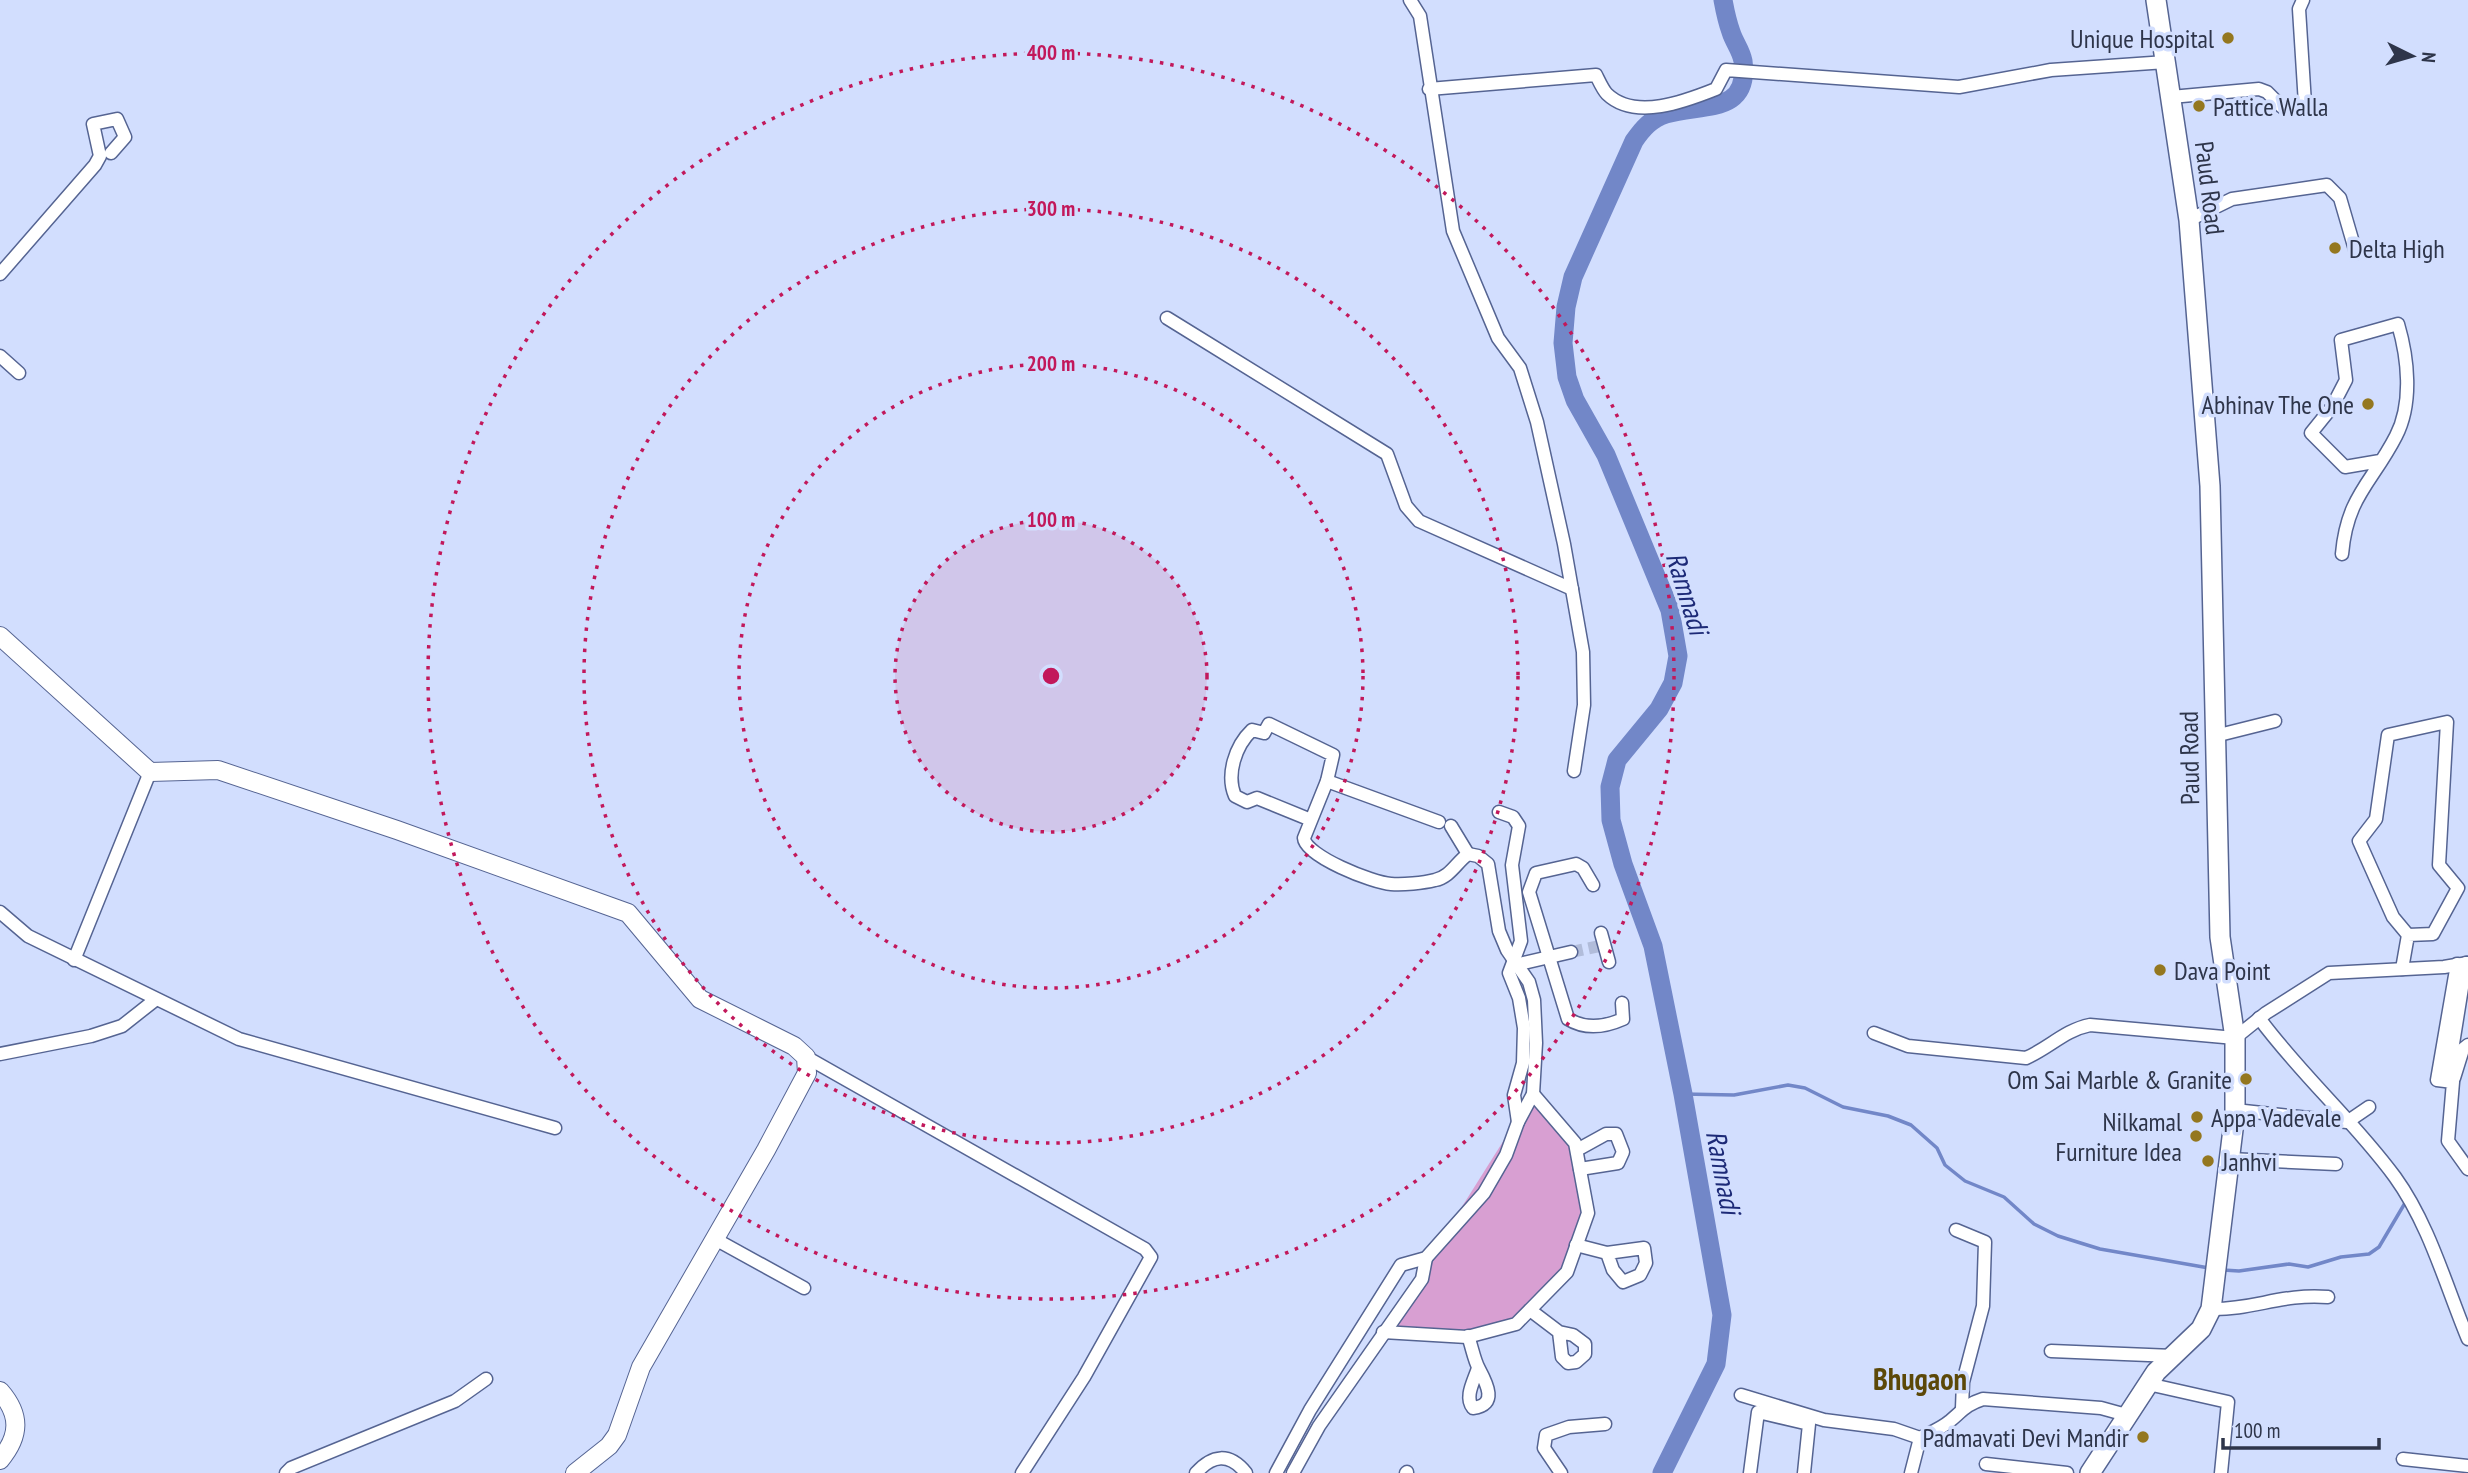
<svg xmlns="http://www.w3.org/2000/svg" width="2468" height="1473" font-family="'PT Sans Narrow',sans-serif">
  <rect width="100%" height="100%" fill="#d2defe"/>
  <polygon fill="#d89fd2" points="1533,1094 1575,1143 1588,1213 1567,1272 1516,1324 1467,1337 1383,1332"/>
  <g fill="none" stroke-linecap="round" stroke-linejoin="round">
    <g stroke="#7287c8" stroke-width="3.5">
      <polyline points="1683,1094 1734,1095 1788,1085 1805,1088 1843,1107 1888,1116 1911,1125 1937,1148 1945,1165 1965,1181 2004,1197 2034,1224 2058,1236 2100,1249 2209,1268"/>
      <polyline points="2223,1270 2239,1271 2289,1264 2308,1267 2341,1257 2369,1254 2379,1247 2405,1203"/>
    </g>
    <path stroke="#7287c8" stroke-width="19" d="M 1662,1473 L 1716,1364 L 1722,1315 L 1683,1094 L 1653,946 L 1623,864 L 1611,820 L 1610,787 L 1617,760 L 1659,709 L 1673,683 L 1678,656 L 1670,610 L 1606,455 L 1575,400 L 1567,377 L 1563,343 L 1566,307 L 1573,277 L 1634,141 C 1643,128 1651,119 1666,114 C 1700,103 1750,116 1743,61 C 1741,50 1734,42 1731,32 C 1727,21 1725,11 1723,0"/>
    <polyline stroke="#b1bcda" stroke-width="12" stroke-dasharray="12 6" stroke-linecap="butt" points="1571,952 1604,945"/>
    <defs>
      <g id="street">
        <polyline points="1410,0 1420,16 1453,231 1498,338 1520,368 1537,422 1564,544 1583,652 1584,705 1574,771"/>
        <path d="M 1429,89 L 1596,75 C 1599,81 1603,90 1607,94 C 1635,121 1686,101 1716,89 L 1726,70 L 1959,87 L 2051,70 L 2166,62"/>
        <polyline points="2171,97 2259,89 2267,92 2282,107 2305,104 2299,9 2303,0"/>
        <polyline points="2189,220 2232,199 2327,185 2340,198 2356,253"/>
        <polyline points="0,274 95,165 100,156 93,124 117,119 125,137 111,153"/>
        <polyline points="1167,318 1387,454 1406,506 1419,521 1572,589"/>
        <polyline points="0,356 19,373"/>
        <path d="M 2342,554 C 2347,496 2372,483 2396,436 C 2413,403 2408,358 2398,324 L 2341,340 L 2346,380 L 2332,407 L 2311,433 L 2345,467 L 2380,461"/>
        <polyline points="2215,736 2275,721"/>
        <polyline points="1327,781 1439,822"/>
        <polyline points="1499,812 1513,817 1519,826 1512,865 1521,941 1509,973 1519,998 1524,1028 1523,1063 1514,1095 1518,1122"/>
        <polyline points="1451,826 1468,854"/>
        <path d="M 1593,885 L 1583,868 L 1576,864 L 1536,873 L 1529,892 L 1568,1019 C 1586,1030 1605,1027 1623,1019 L 1622,1003"/>
        <polyline points="0,912 28,936 239,1039 555,1128"/>
        <polyline points="1601,933 1609,962"/>
        <polyline points="74,960 150,772"/>
        <polyline points="1519,964 1571,952"/>
        <polyline points="2457,964 2437,1080 2453,1082 2448,1141 2468,1169"/>
        <polyline points="2402,969 2408,935 2393,917 2359,841 2376,819 2388,735 2447,722 2439,865 2458,888 2433,934 2408,935"/>
        <path d="M 2259,1018 C 2301,1075 2354,1121 2395,1177 C 2429,1224 2446,1286 2468,1339"/>
        <path d="M 1874,1033 L 1908,1046 L 2026,1058 C 2049,1048 2065,1030 2090,1025 L 2235,1038 L 2266,1013 L 2329,973 L 2444,967 L 2468,963"/>
        <polyline points="0,1054 91,1036 122,1026 155,1000"/>
        <polyline points="806,1057 1145,1249 1151,1257 1084,1377 1022,1473"/>
        <polyline points="2454,1078 2463,1049 2468,1045"/>
        <polyline points="2447,1081 2466,963"/>
        <polyline points="2235,1110 2347,1122 2369,1107"/>
        <polyline points="1577,1150 1606,1134 1616,1134 1623,1152 1618,1163 1580,1169"/>
        <polyline points="2229,1159 2336,1164"/>
        <polyline points="1956,1230 1985,1242 1983,1306 1963,1382 1962,1408"/>
        <polyline points="715,1239 804,1288"/>
        <polyline points="1576,1245 1607,1253 1644,1248 1646,1263 1640,1275 1623,1282 1613,1270 1607,1253"/>
        <path d="M 2211,1309 C 2253,1310 2283,1293 2328,1297"/>
        <polyline points="1530,1310 1559,1332 1573,1335 1585,1344 1585,1354 1576,1362 1568,1363 1562,1357 1559,1332"/>
        <polyline points="1383,1332 1467,1337 1516,1324 1567,1272 1588,1213 1575,1143 1533,1094"/>
        <path d="M 1468,1336 C 1472,1347 1474,1360 1479,1369 C 1487,1384 1498,1405 1473,1408 C 1464,1397 1474,1381 1478,1368"/>
        <polyline points="2051,1351 2173,1356"/>
        <polyline points="2148,1384 2228,1402 2221,1473"/>
        <polyline points="1741,1395 1824,1420 1894,1429 1920,1438"/>
        <polyline points="2403,1459 2468,1466"/>
        <polyline points="1986,1464 2067,1473"/>
        <polyline points="286,1473 291,1468 455,1401 486,1379"/>
        <path d="M 1196,1473 C 1212,1455 1229,1452 1246,1473"/>
        <path d="M 1276,1473 L 1310,1410 L 1401,1265 L 1426,1258 L 1484,1193 L 1506,1155 L 1518,1122 L 1533,1094 L 1536,1043 L 1534,1000 L 1529,982 L 1507,950 L 1499,931 L 1488,864 L 1478,856 L 1468,854 C 1456,863 1450,877 1435,880 C 1423,883 1403,885 1391,884 C 1373,883 1305,856 1304,838 L 1327,781 L 1333,755 L 1269,724 L 1264,733 L 1252,730 C 1235,746 1226,775 1235,796 L 1247,802 L 1257,798 L 1311,820"/>
        <polyline points="1293,1473 1319,1426 1422,1279 1426,1258"/>
        <polyline points="1406,1473 1407,1472"/>
        <polyline points="1561,1473 1544,1448 1546,1435 1569,1427 1605,1424"/>
        <polyline points="1750,1473 1758,1412 1809,1424 1804,1473"/>
        <path d="M 1911,1473 L 1920,1438 C 1930,1433 1942,1428 1950,1421 C 1962,1411 1967,1404 1983,1399 L 2101,1408 L 2130,1416"/>
      </g>
      <g id="secondary">
        <polyline points="0,636 150,772 218,770 397,830 628,913 700,999 794,1046 806,1057 807,1073 766,1150 641,1367 617,1435 609,1446 575,1473"/>
        <path d="M 0,1391 C 21,1415 20,1436 0,1460"/>
      </g>
      <polyline id="primary" points="2090,1473 2156,1372 2201,1329 2211,1309 2235,1113 2235,1038 2220,937 2210,486 2189,220 2156,0"/>
    </defs>
    <use href="#street" stroke="#556492" stroke-width="15"/>
    <use href="#secondary" stroke="#556492" stroke-width="20"/>
    <use href="#primary" stroke="#556492" stroke-width="22"/>
    <use href="#street" stroke="#fff" stroke-width="12"/>
    <use href="#secondary" stroke="#fff" stroke-width="18"/>
    <use href="#primary" stroke="#fff" stroke-width="19"/>
  </g>
  <circle cx="1051" cy="676" r="156" fill="#c2185b" fill-opacity=".12"/>
  <g fill="none" stroke="#c2185b" stroke-width="3.5" stroke-dasharray="3.5 7">
    <circle cx="1051" cy="676" r="156"/>
    <circle cx="1051" cy="676" r="312"/>
    <circle cx="1051" cy="676" r="467"/>
    <circle cx="1051" cy="676" r="623"/>
  </g>
  <g fill="#94771f" stroke="#d2defe" stroke-width="2.5">
    <circle cx="2228" cy="38" r="7"/>
    <circle cx="2199" cy="106" r="7"/>
    <circle cx="2335" cy="248" r="7"/>
    <circle cx="2368" cy="404" r="7"/>
    <circle cx="2160" cy="970" r="7"/>
    <circle cx="2246" cy="1079" r="7"/>
    <circle cx="2197" cy="1117" r="7"/>
    <circle cx="2196" cy="1136" r="7"/>
    <circle cx="2208" cy="1161" r="7"/>
    <circle cx="2143" cy="1437" r="7"/>
  </g>
  <g text-anchor="middle" dominant-baseline="central" stroke-width="7" stroke-linejoin="round" paint-order="stroke">
    <g font-size="26" fill="#2e354a" stroke="#d2defe" text-anchor="end">
      <text x="2214" y="38">Unique Hospital</text>
      <text x="2213" y="106" text-anchor="start">Pattice Walla</text>
      <text x="2349" y="248" text-anchor="start">Delta High</text>
      <text x="2354" y="404">Abhinav The One</text>
      <text x="2174" y="970" text-anchor="start">Dava Point</text>
      <text x="2232" y="1079">Om Sai Marble &amp; Granite</text>
      <text x="2211" y="1117" text-anchor="start">Appa Vadevale</text>
      <text x="2182" y="1121">Nilkamal<tspan x="2182" dy="30">Furniture Idea</tspan></text>
      <text x="2222" y="1161" text-anchor="start">Janhvi</text>
      <text x="2129" y="1437">Padmavati Devi Mandir</text>
    </g>
    <g font-size="26" fill="#2e354a" stroke="#d2defe">
      <text transform="translate(2210 188) rotate(83)">Paud Road</text>
      <text transform="translate(2189 758) rotate(-91)">Paud Road</text>
    </g>
    <g font-size="28" font-style="italic" fill="#1d2a77" stroke="#d2defe">
      <text transform="translate(1688 593) rotate(73)">Ramnadi</text>
      <text transform="translate(1724 1172) rotate(79)">Ramnadi</text>
    </g>
    <g font-size="30" font-weight="bold" fill="#5c4808" stroke="#d2defe">
      <text x="1920" y="1378">Bhugaon</text>
    </g>
  </g>
  <circle cx="1051" cy="676" r="10" fill="#c2185b" stroke="#d2defe" stroke-width="3.5"/>
  <g font-size="21" text-anchor="middle" font-weight="bold" fill="#c2185b" stroke="#d2defe" stroke-width="7" stroke-linejoin="round" paint-order="stroke">
    <text x="1051" y="60">400 m</text>
    <text x="1051" y="216">300 m</text>
    <text x="1051" y="371">200 m</text>
    <text x="1051" y="527">100 m</text>
  </g>
  <g transform="translate(2412 56) rotate(95)" stroke="#d2defe" stroke-width="5" paint-order="stroke">
  <path d="M0-5L12 26L0 18L-12 26Z" fill="#2e354a"/>
  <text y="-10" font-size="19" font-weight="bold" text-anchor="middle" fill="#2e354a">N</text>
  </g>
  <path d="M2223 1438v10h156v-10" fill="none" stroke="#2e354a" stroke-width="3.5"/>
  <text x="2234" y="1438" font-size="21" fill="#2e354a" stroke="#d2defe" stroke-width="5" paint-order="stroke">100 m</text>
</svg>
